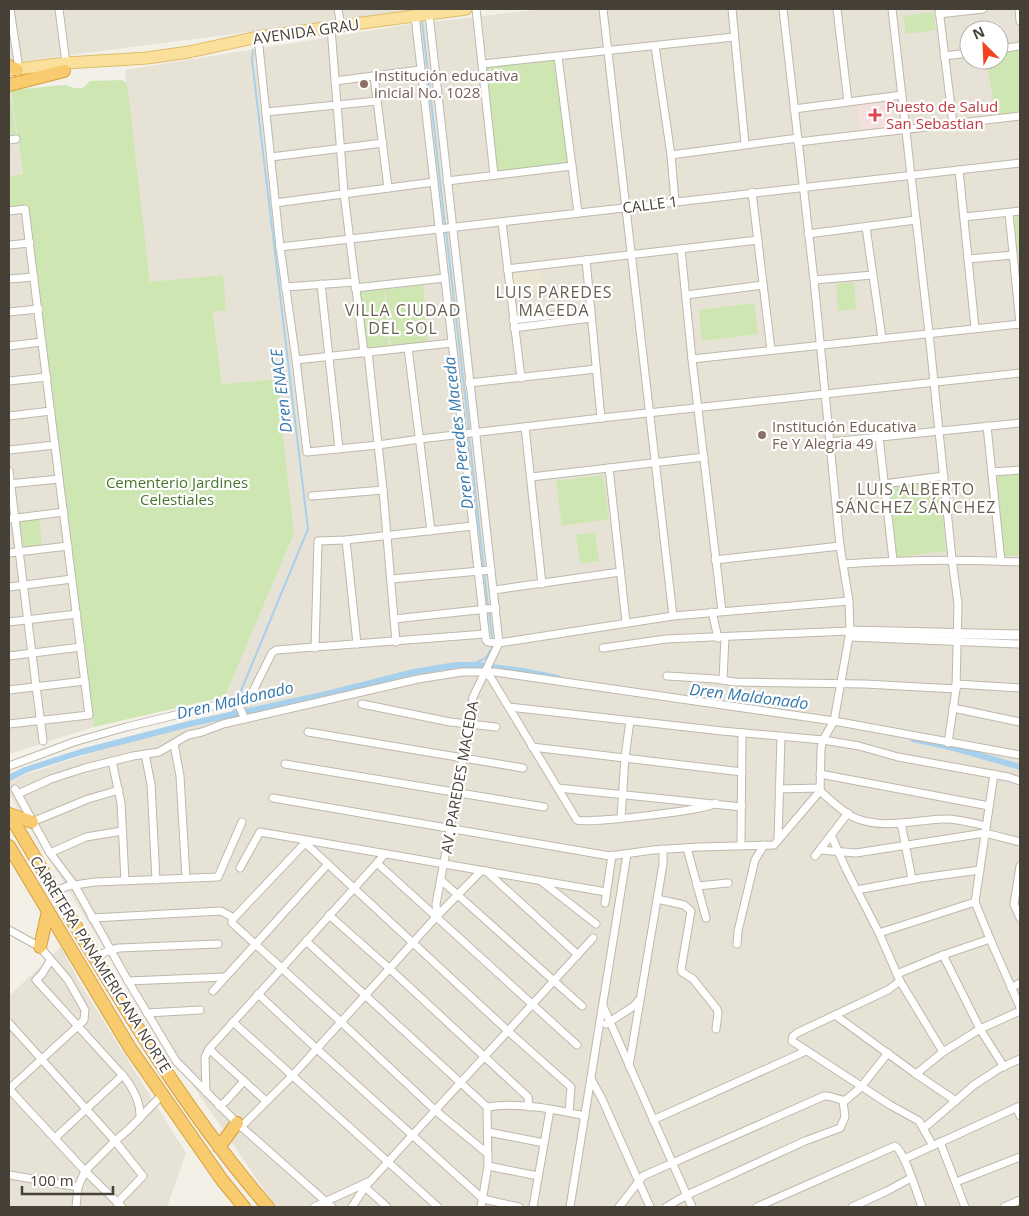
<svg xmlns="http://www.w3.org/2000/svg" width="1029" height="1216" font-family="'Open Sans',sans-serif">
  <rect width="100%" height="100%" fill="#f3f0e8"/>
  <g fill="#e7e2d6" fill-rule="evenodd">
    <polygon points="9,9 426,9 9,63"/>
    <path d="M 542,9 L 1020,9 L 1020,1207 L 276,1207 L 156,1032 L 9,794 L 9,780 L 179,724 L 233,711 L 226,694 L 294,534 L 277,379 L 222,384 L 213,311 L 226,310 L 150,282 L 125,70 L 405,25 ZM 969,30 L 999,30 L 999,60 L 969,60 Z"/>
    <polygon points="9,90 11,90 30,224 94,727 9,754"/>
    <polygon points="61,947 81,985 186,1153 167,1207 9,1207 9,996"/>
  </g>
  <polygon fill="#ece5d2" points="542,271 544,290 514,293 512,274"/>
  <polygon fill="#f3dfdc" points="890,98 893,125 890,127 863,130 860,128 856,105 858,101"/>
  <g fill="#cee6b2">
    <polygon points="933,12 936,30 906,34 903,16"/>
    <polygon points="1018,49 1020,66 1020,112 995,115 987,60 999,60 999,51"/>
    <polygon points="559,60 569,163 496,172 483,66"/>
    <polygon points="122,80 127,83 150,282 223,275 226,310 213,312 222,384 277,379 294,534 226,694 219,698 94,727 26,199 26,206 9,208 9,176 23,174 11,90 65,85 74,88 83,88 90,81"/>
    <polygon points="9,99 11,99 16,134 9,135"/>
    <polygon points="1020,214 1020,255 1018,256 1014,215"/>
    <polygon points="854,282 856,309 838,311 836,284"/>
    <polygon points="423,285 428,343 391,346 385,289"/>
    <polygon points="384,287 389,346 365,349 359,292 361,289"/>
    <polygon points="754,303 758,334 702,341 699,310"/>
    <polygon points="1020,473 1020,556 1004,556 997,476"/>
    <polygon points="603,475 609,519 562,526 556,481"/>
    <polygon points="939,481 946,551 898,557 896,555 889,486"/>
    <polygon points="39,517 42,546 23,549 19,520"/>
    <polygon points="595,532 599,561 580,564 576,535"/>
  </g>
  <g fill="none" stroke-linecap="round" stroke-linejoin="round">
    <g stroke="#a7d0ed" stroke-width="2">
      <polyline points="422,20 445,226"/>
      <polyline points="446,231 469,430"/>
      <polyline points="469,435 488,607"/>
      <polyline points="471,665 486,658 493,646 489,611"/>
      <polyline points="238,698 308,529 252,60 253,50"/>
      <polyline points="231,716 235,707"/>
    </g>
    <g stroke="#a7d0ed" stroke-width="6">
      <polyline points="913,739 954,748 1020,767"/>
      <polyline points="9,778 25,770 81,752 189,724 327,694 414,672 456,665 478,665 523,671 558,678"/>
    </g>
    <defs>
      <g id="minor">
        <polyline points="10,9 19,69"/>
        <polyline points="59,9 66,63"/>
        <polyline points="338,9 341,26"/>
        <polyline points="476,9 494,175"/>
        <polyline points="603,9 673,616"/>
        <polyline points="732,9 745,144"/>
        <polyline points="837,9 848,102"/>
        <polyline points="892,9 929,333 952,559 958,604 956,689 948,743"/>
        <polyline points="939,9 953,124"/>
        <polyline points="1019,9 1020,21"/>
        <polyline points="429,14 499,643"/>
        <polyline points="939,14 983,9"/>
        <polyline points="415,16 486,640 488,642 499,643 673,616 849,601"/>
        <polyline points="331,28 344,193 364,353"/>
        <polyline points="258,37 280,247 296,360 307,452 378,445 420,439 601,418 1020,373"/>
        <polyline points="655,46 671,155 675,201"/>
        <polyline points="999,49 1020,46"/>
        <polyline points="944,56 969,53"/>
        <polyline points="558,57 578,213"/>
        <polyline points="483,64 734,37"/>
        <polyline points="374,76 388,188"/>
        <polyline points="335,81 420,70"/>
        <polyline points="794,109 902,95"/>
        <polyline points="266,112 377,101"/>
        <polyline points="9,140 16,139"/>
        <polyline points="798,142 1020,116"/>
        <polyline points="671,155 798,138"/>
        <polyline points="271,157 383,143"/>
        <polyline points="959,170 975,328"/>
        <polyline points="447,181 572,166"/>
        <polyline points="752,192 771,350"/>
        <polyline points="275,203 434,182"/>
        <polyline points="9,211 25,209 89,715 9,724"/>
        <polyline points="1009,213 1020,324"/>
        <polyline points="964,217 1020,211"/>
        <polyline points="502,222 521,378"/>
        <polyline points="866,227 882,338"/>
        <polyline points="808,234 916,220"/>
        <polyline points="9,245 30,243"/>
        <polyline points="280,247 1020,163"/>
        <polyline points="681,249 692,359 722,611"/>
        <polyline points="968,259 1013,255"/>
        <polyline points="586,260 601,418"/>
        <polyline points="507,269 758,240"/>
        <polyline points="9,279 34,277"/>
        <polyline points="814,280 873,275"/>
        <polyline points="321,284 339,449"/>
        <polyline points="285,287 355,282"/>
        <polyline points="355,288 445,278"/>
        <polyline points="686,295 763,285"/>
        <polyline points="9,312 39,309"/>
        <polyline points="513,320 591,311"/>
        <polyline points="514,328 591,318"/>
        <polyline points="9,346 42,342"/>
        <polyline points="408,348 431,531"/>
        <polyline points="368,352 383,490 396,642"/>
        <polyline points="692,359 1020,324"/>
        <polyline points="296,360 452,343"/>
        <polyline points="9,381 47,377"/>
        <polyline points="469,383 596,369"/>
        <polyline points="9,416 51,411"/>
        <polyline points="987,426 1001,561"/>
        <polyline points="525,427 542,584"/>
        <polyline points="879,437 893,560"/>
        <polyline points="830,442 1020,423"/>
        <polyline points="9,450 55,445"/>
        <polyline points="609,468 626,622"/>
        <polyline points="9,471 43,741"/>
        <polyline points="992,472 1020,470"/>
        <polyline points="531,477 704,457"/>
        <polyline points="9,484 59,479"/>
        <polyline points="884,484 944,476"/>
        <polyline points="312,496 383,490"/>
        <polyline points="9,519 64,512"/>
        <polyline points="346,540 357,644"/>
        <polyline points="9,553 68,546"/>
        <polyline points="715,560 840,546"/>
        <path d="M 843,564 C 903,560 961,559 1020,562"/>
        <polyline points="391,579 491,570"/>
        <polyline points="9,587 72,579"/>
        <polyline points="494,590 620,572"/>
        <polyline points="712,612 718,638"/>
        <polyline points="394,619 496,608"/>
        <polyline points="9,622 77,614"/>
        <polyline points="850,637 1020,644"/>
        <polyline points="315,648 318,541 346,540 473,526"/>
        <polyline points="603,648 666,639 850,631"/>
        <polyline points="9,656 81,647"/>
        <path d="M 485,672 L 491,678 L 577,820 C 587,824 708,810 716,803"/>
        <polyline points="667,676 715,679 735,682 865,684 956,689"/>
        <polyline points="723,680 725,637"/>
        <polyline points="956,684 1020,688"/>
        <polyline points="9,690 85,681"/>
        <polyline points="232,703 239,706 245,719"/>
        <polyline points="362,704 450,722 496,727"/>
        <polyline points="509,707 722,731 823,740 859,746 898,757 1008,777 1020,781"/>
        <polyline points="953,708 1020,722"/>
        <polyline points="308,732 523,768"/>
        <polyline points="174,744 180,776 186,878"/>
        <polyline points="532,747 742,772"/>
        <polyline points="145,754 151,784 156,880"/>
        <polyline points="112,761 121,803 125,881"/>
        <polyline points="285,764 544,807"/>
        <polyline points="9,766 74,742 126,727 246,698 252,693 272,653 276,650 485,634"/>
        <polyline points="820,774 989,806"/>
        <polyline points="994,774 975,902 990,939 1020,1007"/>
        <polyline points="558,788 742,807"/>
        <polyline points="15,789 50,853 75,886 128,981 176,1061 237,1123 332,1207"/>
        <polyline points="779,789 820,788"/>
        <path d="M 820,791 C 831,800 844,814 858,819 C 886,829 915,820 943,819 C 957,818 972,823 986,826"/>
        <polyline points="18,794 51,779 85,768 133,756 159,752 188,735 202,732 223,724 418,679 462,672 495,672 834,721 1020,755"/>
        <polyline points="273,798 610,856 653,850 699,847 774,845 820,791 821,749 823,740 834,721 850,631 849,601 840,546 814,280 783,9"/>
        <polyline points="621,818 625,757 630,721"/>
        <polyline points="32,822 88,799 119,790"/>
        <polyline points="901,823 912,879"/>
        <polyline points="831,835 846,869 879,933 900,981 943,1052"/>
        <polyline points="302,840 508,1031 571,1087 569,1112"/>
        <polyline points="778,840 781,736"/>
        <polyline points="305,843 232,920 232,923 341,1022 436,1111 488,1154"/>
        <polyline points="741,845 742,733"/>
        <polyline points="687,848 706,918"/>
        <polyline points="820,850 856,853 985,833 1020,842"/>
        <polyline points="50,853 86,837 122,831"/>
        <polyline points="815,856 848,813"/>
        <polyline points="377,863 577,1045"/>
        <polyline points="1020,866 1014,904 1020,918"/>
        <polyline points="240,868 260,832 606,892"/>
        <polyline points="486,871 578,955"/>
        <polyline points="441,880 582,1006"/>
        <polyline points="541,881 596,924"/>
        <polyline points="697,886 728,883"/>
        <polyline points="857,890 921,878 980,870"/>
        <polyline points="56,891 68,886 95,882 218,877 242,822"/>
        <polyline points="657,899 684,905 691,911 681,970 682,972 693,979 717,1009 718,1013 716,1029"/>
        <polyline points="605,903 612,855"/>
        <polyline points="329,915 390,969 528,1097 529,1107"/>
        <polyline points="437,916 436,904 457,793 473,697 499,643"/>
        <polyline points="92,918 221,911 234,918"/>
        <polyline points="9,930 40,947 68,980 85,1010 84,1020 78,1026 9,1089"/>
        <polyline points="879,933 975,902"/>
        <polyline points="306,941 487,1107 488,1166 481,1207"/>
        <polyline points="737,944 738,931 755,860 764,845"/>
        <polyline points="943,955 980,1029 1004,1067"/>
        <polyline points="95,957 110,950 119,948 218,944"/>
        <path d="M 50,961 L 42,974 L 36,980 L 126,1079 C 134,1091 141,1103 140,1118"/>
        <polyline points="897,974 943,955 990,939"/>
        <polyline points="128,981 225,977"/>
        <polyline points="900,981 888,990 797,1033 793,1036 792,1041 890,1105 919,1121 933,1146"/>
        <polyline points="1011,988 1020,983"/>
        <polyline points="213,991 328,864"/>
        <polyline points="258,994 317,1049 483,1199 519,1207"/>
        <polyline points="603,1006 692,1207"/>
        <polyline points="147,1013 200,1010"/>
        <polyline points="835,1015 916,1074 956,1101"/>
        <polyline points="233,1022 438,1207"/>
        <polyline points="9,1023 115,1141 85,1171 78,1187 76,1207"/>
        <polyline points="606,1024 634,1006 639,1000"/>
        <polyline points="209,1049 266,1101"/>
        <polyline points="629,1066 663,864 663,849"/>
        <polyline points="916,1074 943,1052 980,1029 1020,1011"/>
        <polyline points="591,1079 602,1099 650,1207"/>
        <polyline points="9,1089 85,1171 122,1207"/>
        <polyline points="206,1092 205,1057 209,1049 385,854"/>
        <polyline points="219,1106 226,1101 244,1081"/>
        <path d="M 487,1107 C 519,1102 553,1109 585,1116"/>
        <polyline points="1017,1108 1020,1116"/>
        <polyline points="653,1120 806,1051"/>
        <polyline points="241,1127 293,1075 437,916 481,871"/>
        <polyline points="924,1128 974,1085 1000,1068 1020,1059"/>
        <polyline points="488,1132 544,1143"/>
        <polyline points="55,1138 123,1075"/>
        <polyline points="940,1142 965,1207"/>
        <polyline points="904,1159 1020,1106"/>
        <polyline points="488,1166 538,1176"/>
        <polyline points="10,1175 78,1187"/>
        <polyline points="956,1182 1020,1157"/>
        <polyline points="365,1187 387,1207"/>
        <polyline points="117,1203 143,1176 115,1141 129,1129 162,1095"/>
        <polyline points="314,1207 368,1182"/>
        <polyline points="352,1207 365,1187 593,938"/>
        <polyline points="533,1207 550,1110"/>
        <polyline points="570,1207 627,854"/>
        <path d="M 619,1207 L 643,1176 L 824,1096 C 832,1095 838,1101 846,1100 L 861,1087 L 888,1053"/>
        <polyline points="666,1207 687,1195 805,1141 840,1128 845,1117 843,1101"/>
        <path d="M 757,1207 L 895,1146 C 905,1152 917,1194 922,1207"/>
        <polyline points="852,1207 887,1191 911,1178"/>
        <polyline points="1004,1207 1020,1200"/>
      </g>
      <polyline id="tertiary" points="850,631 1020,635"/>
      <polyline id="primary" points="9,70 66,63 147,58 189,52 258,37 466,9"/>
      <g id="motorway">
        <polyline points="9,66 17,70"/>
        <polyline points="9,85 64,71"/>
        <path d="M 9,814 C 90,948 165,1088 268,1207"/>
        <polyline points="9,814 32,822"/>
        <polyline points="9,846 130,1048 222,1180 244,1207"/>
        <polyline points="40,947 48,911"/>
        <polyline points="219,1147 237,1123"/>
      </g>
    </defs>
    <use href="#minor" stroke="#beb8ab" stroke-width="9"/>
    <use href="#tertiary" stroke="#beb8ab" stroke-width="11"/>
    <use href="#primary" stroke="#dfbd6a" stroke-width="13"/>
    <use href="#motorway" stroke="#d7a03e" stroke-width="14"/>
    <use href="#minor" stroke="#fff" stroke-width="7"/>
    <use href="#tertiary" stroke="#fff" stroke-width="9"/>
    <use href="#primary" stroke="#fae09a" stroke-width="11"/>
    <use href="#motorway" stroke="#f8cb6f" stroke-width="12"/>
  </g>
  <g fill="#8d6e63" stroke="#fff" stroke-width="2">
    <circle cx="364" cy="84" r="5"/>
    <circle cx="762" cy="435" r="5"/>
  </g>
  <path fill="#e0444e" stroke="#fff" stroke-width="2" d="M872.5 107.5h5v5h5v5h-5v5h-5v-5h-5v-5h5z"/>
  <g text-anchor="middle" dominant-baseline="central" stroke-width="4.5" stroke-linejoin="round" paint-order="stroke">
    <g font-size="15" fill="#464037" stroke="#fff">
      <text transform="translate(306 31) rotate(-8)">AVENIDA GRAU</text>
      <text transform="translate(650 204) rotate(-7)">CALLE 1</text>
      <text transform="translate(459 777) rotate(-80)">AV. PAREDES MACEDA</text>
      <text transform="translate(101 964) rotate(58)">CARRETERA PANAMERICANA NORTE</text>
    </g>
    <g font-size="15" fill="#785e54" stroke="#fff" text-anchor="start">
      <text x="374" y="75">Institución educativa<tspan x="374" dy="17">inicial No. 1028</tspan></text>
      <text x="772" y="426">Institución Educativa<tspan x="772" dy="17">Fe Y Alegria 49</tspan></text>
    </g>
    <g font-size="15" fill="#be3a42" stroke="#fff" text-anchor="start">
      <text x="886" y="106">Puesto de Salud<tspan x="886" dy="17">San Sebastian</tspan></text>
    </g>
    <g font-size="15" fill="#47762c" stroke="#fff">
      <text x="177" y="482">Cementerio Jardines<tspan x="177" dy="17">Celestiales</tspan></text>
    </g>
    <g font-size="16" letter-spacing="1" fill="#695e4f" stroke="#fff">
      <text x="554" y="292">LUIS PAREDES<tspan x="554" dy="18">MACEDA</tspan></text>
      <text x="403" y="310">VILLA CIUDAD<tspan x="403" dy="18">DEL SOL</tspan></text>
      <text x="916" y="489">LUIS ALBERTO<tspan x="916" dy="18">SÁNCHEZ SÁNCHEZ</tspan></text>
    </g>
    <g font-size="16" font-style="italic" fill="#3479ae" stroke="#fff">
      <text transform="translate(281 391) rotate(-97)">Dren ENACE</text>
      <text transform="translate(458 433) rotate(-97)">Dren Peredes Maceda</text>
      <text transform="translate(749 696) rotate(7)">Dren Maldonado</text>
      <text transform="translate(235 700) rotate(-13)">Dren Maldonado</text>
    </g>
  </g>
  <rect width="1029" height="1216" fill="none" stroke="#464037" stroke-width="20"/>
  <g transform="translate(984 45) rotate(336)"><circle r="24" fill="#ffffff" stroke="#b5b3af"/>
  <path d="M0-4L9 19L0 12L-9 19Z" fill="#f14322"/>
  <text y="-8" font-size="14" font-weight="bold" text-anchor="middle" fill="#464037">N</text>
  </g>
  <path d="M22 1186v8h91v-8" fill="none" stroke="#464037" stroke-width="2.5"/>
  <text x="30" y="1186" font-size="15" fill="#464037" stroke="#ffffff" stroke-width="4" paint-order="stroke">100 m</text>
</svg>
